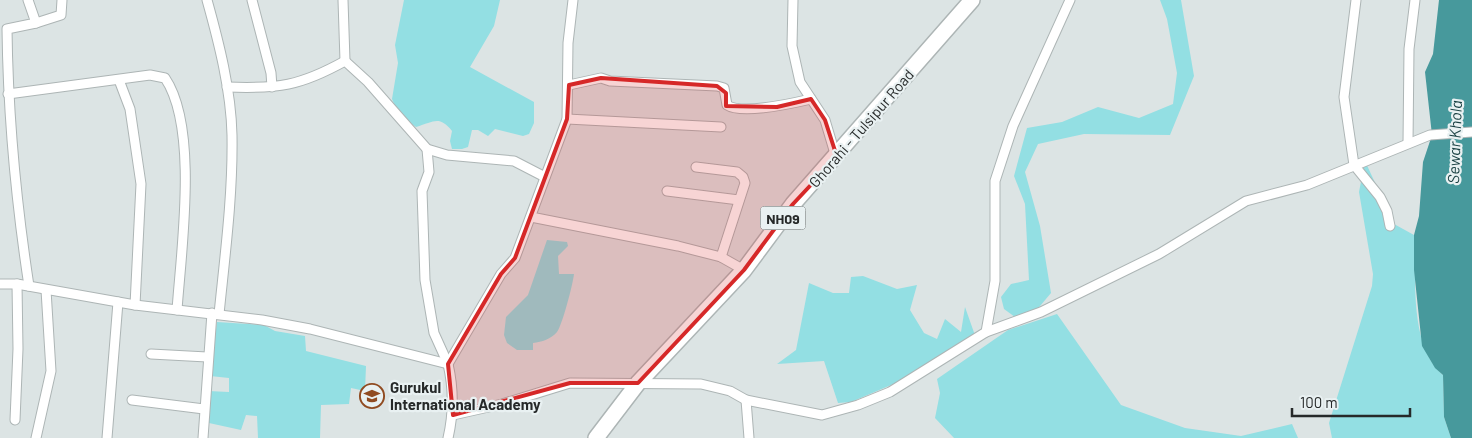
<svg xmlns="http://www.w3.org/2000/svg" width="1472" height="438" font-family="Barlow,sans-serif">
  <rect width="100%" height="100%" fill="#dce4e4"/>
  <g fill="#93dfe3">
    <path d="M 404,0 L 500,0 L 494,26 L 470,67 L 534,102 L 534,123 L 529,134 L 523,136 L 495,129 L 488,136 L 478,130 L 472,130 L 468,147 L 462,149 L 452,149 L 450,141 L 452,131 C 439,115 434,122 416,127 L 399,115 L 392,99 L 398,63 L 395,45 Z"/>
    <polygon points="1160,0 1181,0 1194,76 1170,135 1084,134 1038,144 1025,172 1040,226 1051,293 1035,312 1015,317 1004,309 1001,297 1011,284 1029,280 1025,204 1014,176 1027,128 1062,122 1098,107 1139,118 1173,104 1177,73 1167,19"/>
    <path d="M 1365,161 L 1394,224 L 1414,235 C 1417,277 1408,345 1443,375 L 1444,417 L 1451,438 L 1332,438 L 1329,423 L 1372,286 L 1373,274 L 1359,192 Z"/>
    <path d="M 547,240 L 567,242 L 568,246 L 558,256 L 559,274 L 574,274 C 573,284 562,326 557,332 C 551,339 542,342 533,343 L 533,350 L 517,350 L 507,343 L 504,335 L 506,317 L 528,295 Z"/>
    <polygon points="863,276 897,289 917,285 910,310 924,333 937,339 945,319 961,332 965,307 977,341 924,371 851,402 838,403 824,361 777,364 796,350 809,283 833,293 849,293 851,277"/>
    <polygon points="1057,314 1121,405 1185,428 1241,436 1292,424 1298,438 954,438 935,418 940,393 937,379 1008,330"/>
    <polygon points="217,322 264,325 275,331 305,336 306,351 366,366 365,391 351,388 349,404 321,405 320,438 258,438 257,416 246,415 241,430 209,423 208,391 229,392 229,378 210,376"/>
  </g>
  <polygon fill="#47999c" points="1439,0 1472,0 1472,438 1451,438 1444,417 1443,375 1435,368 1422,346 1414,270 1414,235 1419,216 1423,162 1432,135 1425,72 1433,54"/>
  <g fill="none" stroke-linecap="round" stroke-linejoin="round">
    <defs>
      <g id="minor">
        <path d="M 28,0 L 36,23 L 7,29 C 8,115 16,201 29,286"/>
        <path d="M 207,0 C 219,43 231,90 232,135 C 233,194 225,255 219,314"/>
        <polyline points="252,0 271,73 272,87"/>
        <polyline points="343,0 345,61"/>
        <polyline points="793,0 792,46 800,82 825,120 836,157"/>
        <polyline points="1356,0 1344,97 1354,165 1380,197 1387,211 1390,226"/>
        <polyline points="36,23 61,15 62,0"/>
        <polyline points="119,80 130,109 141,184 135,305"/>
        <path d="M 569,85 L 601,78 L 610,81 L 717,86 L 724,88 L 727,105 C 742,115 794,103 811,99"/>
        <path d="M 227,87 C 278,89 300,86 345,61 L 368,82 L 427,149 L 447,155 L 514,161 L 545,177"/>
        <path d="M 8,94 L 150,75 L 165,78 C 199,128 181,251 177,310"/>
        <polyline points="567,119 721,127"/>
        <polyline points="1408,143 1409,49 1415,0"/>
        <polyline points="427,149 429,172 422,191 425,280 434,333 448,364"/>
        <polyline points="696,167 737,172 743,177 745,183 721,257"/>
        <polyline points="667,191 739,200"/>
        <polyline points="531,217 678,246 721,257 744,270"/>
        <polyline points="0,284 17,284 135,305 262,320 310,329 448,364"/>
        <polyline points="986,332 1041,312 1159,254 1246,201 1307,185 1430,135 1472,132"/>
        <polyline points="151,354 207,357"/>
        <polyline points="132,400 204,409"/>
        <polyline points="746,400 749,438"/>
        <polyline points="453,415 502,404 570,383 701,384 730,391 746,400 822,415 858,405 890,392 986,332 995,281 995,181 1013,126 1070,0"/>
        <polyline points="15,420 18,349 17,284"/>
        <polyline points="36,438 51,371 46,290"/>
        <polyline points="107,438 118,302"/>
        <polyline points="203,438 212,313"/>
        <path d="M 448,438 C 454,412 454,390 448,364 L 501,274 L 515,258 L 567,119 L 568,43 L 573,0"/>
      </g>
      <polyline id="primary" points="596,438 638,383 744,270 793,204 972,0"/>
    </defs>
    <use href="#minor" stroke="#adb5b5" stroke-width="11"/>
    <use href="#primary" stroke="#adb5b5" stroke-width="18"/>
    <use href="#minor" stroke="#fff" stroke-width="9"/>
    <use href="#primary" stroke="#fff" stroke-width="15"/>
  </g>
  <path fill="#d62828" fill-opacity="0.2" stroke="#d62828" stroke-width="4" stroke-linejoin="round" d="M 601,78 L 717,86 L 726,93 L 726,106 L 777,107 L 811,99 L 825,120 L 837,157 L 793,204 L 744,270 L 638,383 L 570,383 L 453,415 L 448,364 L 501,274 L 515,258 L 567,119 L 569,85 Z"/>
  <defs>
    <symbol id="school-ring" viewBox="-11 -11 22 22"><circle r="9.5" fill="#e9f1f2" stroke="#904b21" stroke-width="1.5"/><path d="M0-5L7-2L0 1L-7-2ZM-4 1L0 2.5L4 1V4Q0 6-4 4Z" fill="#904b21"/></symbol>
  </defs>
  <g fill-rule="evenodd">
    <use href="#school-ring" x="358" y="382" width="28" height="28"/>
  </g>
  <g text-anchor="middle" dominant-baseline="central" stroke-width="4.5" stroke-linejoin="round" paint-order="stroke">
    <rect fill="#e9f1f2" stroke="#606565" stroke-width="1" x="760.5" y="206.5" width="45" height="23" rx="4"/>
    <g font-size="14" font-weight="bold" fill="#262929">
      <text x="783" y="218">NH09</text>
    </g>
    <g font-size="15" fill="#262929" stroke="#e9f1f2">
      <text transform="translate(861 128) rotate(-49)">Ghorahi - Tulsipur Road</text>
    </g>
    <g font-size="15" font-weight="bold" fill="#262929" stroke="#e9f1f2" text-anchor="start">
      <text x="390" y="387">Gurukul<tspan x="390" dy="17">International Academy</tspan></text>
    </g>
    <g font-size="16" font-style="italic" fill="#183f41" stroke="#e9f1f2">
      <text transform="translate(1454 142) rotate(-88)">Sewar Khola</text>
    </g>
  </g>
  <path d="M1292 408v8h118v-8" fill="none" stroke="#262929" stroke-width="2.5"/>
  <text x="1300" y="408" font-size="15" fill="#262929" stroke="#e9f1f2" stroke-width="4" paint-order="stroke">100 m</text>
</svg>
